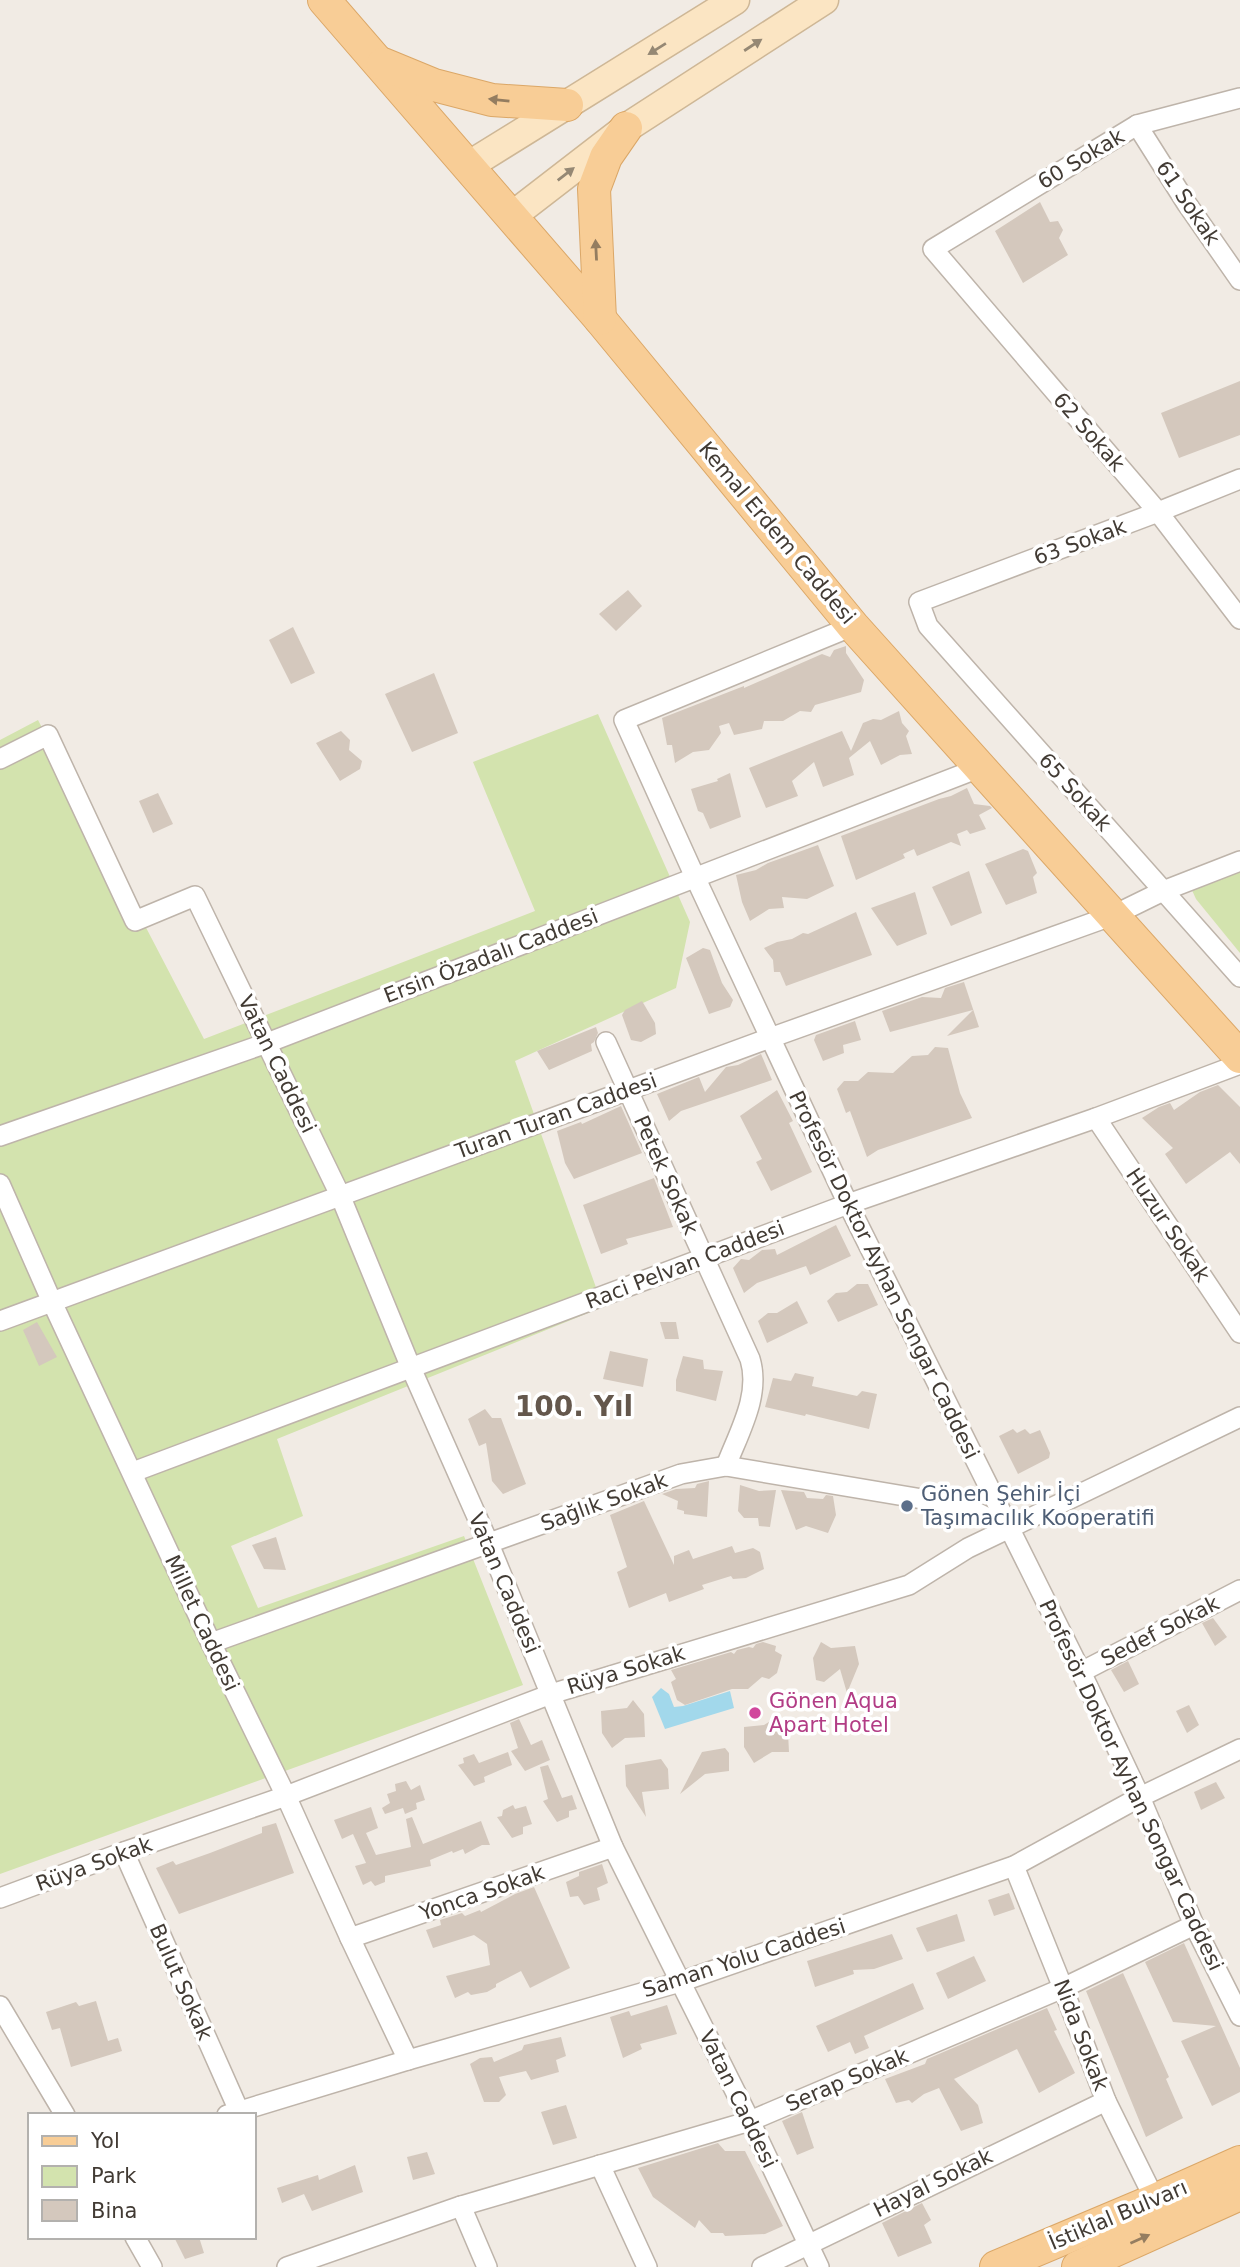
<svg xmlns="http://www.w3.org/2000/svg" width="1240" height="2267" font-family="'DejaVu Sans',sans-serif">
  <rect width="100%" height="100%" fill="#f1ebe4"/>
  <g fill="#d3e3ae">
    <polygon points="598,714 690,922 676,988 515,1061 603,1307 277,1439 303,1516 231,1546 258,1608 464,1536 523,1685 0,1874 0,740 38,720 204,1039 535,911 473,762"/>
    <polygon points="1240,869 1240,953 1196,899 1191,888"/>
  </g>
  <polygon fill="#a2d8eb" points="661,1688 669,1694 674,1707 683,1706 730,1691 734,1708 665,1729 652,1697"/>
  <g fill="#d4c8bd">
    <polygon points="1040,202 1050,222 1058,221 1063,230 1059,238 1068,255 1023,283 995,231"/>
    <polygon points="1240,381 1240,435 1179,458 1161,413"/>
    <polygon points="628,590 642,606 616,631 599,614"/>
    <polygon points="293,627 315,673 291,684 269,640"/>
    <polygon points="846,646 846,653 864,680 861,692 815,705 811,712 800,711 783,721 764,721 762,729 734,735 729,723 719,726 721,733 709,750 693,752 675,763 672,745 667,745 662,718 744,686 744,688 822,654 830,657 834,650"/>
    <polygon points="434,673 458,733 412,752 385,694"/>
    <polygon points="899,711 902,723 909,731 906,736 912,754 900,755 881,765 870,741 849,758 854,775 823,787 814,762 792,781 798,796 766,808 749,768 842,731 851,751 863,723 873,719 881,720"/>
    <polygon points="341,731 350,740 349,750 362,761 360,769 340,781 316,743"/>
    <polygon points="730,773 741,817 710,829 703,813 698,811 691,789 718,781 717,779"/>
    <polygon points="967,788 974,804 990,806 992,808 979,815 986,829 970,834 967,830 957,834 961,846 951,842 917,856 914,849 903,854 905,858 856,880 841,836 939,799 951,796"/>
    <polygon points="158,793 173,824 153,833 139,801"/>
    <polygon points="818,845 834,886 807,899 782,897 784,908 769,909 750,921 742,902 736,875 756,870 768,863"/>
    <polygon points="1023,849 1028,851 1037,873 1033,877 1037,893 1006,905 985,864"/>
    <polygon points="969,871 982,913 951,926 932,887"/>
    <polygon points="915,892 927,934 897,946 871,908"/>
    <polygon points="856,912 872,955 786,986 780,972 774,972 773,960 764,948 777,942 792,939 803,933 808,934"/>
    <polygon points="703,948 710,950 722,983 733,1000 730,1007 709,1014 686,958"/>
    <polygon points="964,982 979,1027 947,1036 973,1010 890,1032 882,1011 922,997 941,998 945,988"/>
    <polygon points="642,1001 655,1023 656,1034 641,1042 631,1040 622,1015 625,1010"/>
    <polygon points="855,1021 861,1040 843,1045 844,1053 823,1061 814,1040 816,1035"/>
    <polygon points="596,1027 598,1033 594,1042 591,1044 592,1051 549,1070 537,1051"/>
    <polygon points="935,1047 948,1048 960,1093 972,1118 878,1150 867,1157 850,1111 846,1113 837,1089 844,1081 858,1081 868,1072 893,1073 912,1056 928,1055"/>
    <polygon points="761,1054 772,1080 681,1111 669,1121 657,1094 699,1077 705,1092 726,1067 738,1065"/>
    <polygon points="1218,1085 1240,1107 1240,1164 1230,1152 1186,1184 1165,1154 1173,1148 1142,1118 1159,1107 1170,1103 1174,1110 1200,1092"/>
    <polygon points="777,1090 793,1121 789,1123 812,1172 771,1191 756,1162 762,1159 740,1116"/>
    <polygon points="621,1106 642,1153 574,1179 565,1163 557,1131 581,1122 582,1124"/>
    <polygon points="654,1178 673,1227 626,1239 628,1244 601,1254 583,1205"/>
    <polygon points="836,1225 851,1256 810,1275 806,1266 757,1283 744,1293 733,1268 741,1259 749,1260 762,1250 775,1249 777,1255"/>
    <polygon points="857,1284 868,1284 878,1305 838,1322 827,1301 836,1293 847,1292"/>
    <polygon points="797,1301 808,1323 767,1343 758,1321 768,1313 777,1313"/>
    <polygon points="37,1322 57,1357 39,1366 23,1330"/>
    <polygon points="660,1322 676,1322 679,1339 665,1339"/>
    <polygon points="610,1351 648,1359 643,1387 603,1379"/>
    <polygon points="683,1356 703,1360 704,1369 723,1371 716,1401 676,1391 676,1380"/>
    <polygon points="795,1373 814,1377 812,1386 857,1396 862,1391 877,1394 869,1429 806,1414 805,1416 765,1407 773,1378 791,1381"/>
    <polygon points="485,1409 492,1418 501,1418 526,1484 503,1494 492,1481 486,1443 479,1446 468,1419"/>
    <polygon points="1013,1429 1017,1433 1025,1429 1030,1434 1040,1430 1050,1453 1049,1458 1018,1474 999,1436"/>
    <polygon points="709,1481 707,1517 684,1514 684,1511 677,1509 678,1501 662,1494 676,1489 695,1488 697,1484"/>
    <polygon points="740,1485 759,1491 776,1490 770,1527 759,1526 758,1518 744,1518 738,1511"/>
    <polygon points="781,1490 804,1492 807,1498 823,1499 826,1495 833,1496 836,1515 828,1533 806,1526 796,1530"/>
    <polygon points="644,1501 674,1565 674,1556 689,1550 693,1559 732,1546 735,1553 753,1548 760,1552 764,1569 746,1578 733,1579 731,1576 702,1585 704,1589 669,1602 666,1593 629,1608 617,1572 627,1567 610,1515"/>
    <polygon points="276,1537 286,1570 264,1569 252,1545"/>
    <polygon points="1213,1618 1227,1637 1215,1646 1202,1623"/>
    <polygon points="763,1642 776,1646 775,1651 782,1655 777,1673 769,1679 762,1677 748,1689 732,1689 685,1705 677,1700 671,1682 676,1679 671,1670 731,1652 734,1654 737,1650 749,1647 753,1648 756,1644"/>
    <polygon points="821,1642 831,1648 855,1646 859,1664 847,1693 840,1669 824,1682 816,1680 813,1658"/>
    <polygon points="1128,1661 1139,1684 1124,1692 1111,1670"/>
    <polygon points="633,1700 644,1714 645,1737 625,1738 612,1748 602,1733 601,1711 627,1708"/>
    <polygon points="1189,1705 1199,1725 1187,1733 1176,1711"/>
    <polygon points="777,1717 788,1733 789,1752 772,1752 754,1763 744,1747 744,1727 764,1725"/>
    <polygon points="519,1719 531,1745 542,1740 550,1760 525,1771 511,1751 518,1748 510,1723"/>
    <polygon points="725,1748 729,1753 729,1771 705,1774 680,1794 702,1752"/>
    <polygon points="508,1752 512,1765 484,1777 485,1782 474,1786 458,1765 464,1763 463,1758 474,1754 479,1763"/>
    <polygon points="661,1759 668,1769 669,1789 642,1792 646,1817 626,1786 625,1765"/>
    <polygon points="548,1765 562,1798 572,1795 577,1809 569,1811 569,1817 557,1822 543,1801 548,1799 540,1767"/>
    <polygon points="406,1781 411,1790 420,1785 425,1800 416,1803 417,1809 405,1814 403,1808 385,1814 382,1808 390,1803 387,1794 396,1791 395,1784"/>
    <polygon points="1216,1782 1225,1798 1201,1810 1194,1792"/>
    <polygon points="513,1805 515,1809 526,1806 532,1824 523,1827 523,1834 512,1838 497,1817 502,1816 503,1810"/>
    <polygon points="371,1807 378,1828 366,1833 376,1855 411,1847 406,1819 412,1817 423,1844 481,1821 490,1845 482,1845 465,1854 463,1849 453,1853 452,1851 430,1860 431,1866 385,1876 385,1882 375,1886 371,1881 363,1885 355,1866 366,1863 353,1834 342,1839 334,1820"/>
    <polygon points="276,1823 294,1873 179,1914 156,1868 173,1861 176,1865 210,1853 262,1833 262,1827"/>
    <polygon points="602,1864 608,1883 597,1888 600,1900 584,1905 578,1896 570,1897 566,1882 579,1876 579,1872"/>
    <polygon points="534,1887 570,1968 530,1988 521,1971 496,1984 496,1987 487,1992 471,1995 468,1992 455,1998 446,1976 490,1965 487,1944 474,1935 433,1948 426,1930 441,1925 440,1920 462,1913 465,1916 480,1910 481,1912 515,1894"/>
    <polygon points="1009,1893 1015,1909 994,1916 988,1900"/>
    <polygon points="957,1914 965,1941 927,1952 916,1928"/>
    <polygon points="892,1934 903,1959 874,1969 853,1970 854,1974 815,1987 807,1961"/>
    <polygon points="1184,1943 1240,2068 1240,2092 1212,2106 1181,2041 1216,2026 1173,2022 1145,1962"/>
    <polygon points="974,1956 986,1981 948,1999 936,1973"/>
    <polygon points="1123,1973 1169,2077 1166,2079 1183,2118 1146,2137 1086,1991"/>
    <polygon points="913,1983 924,2009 864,2036 869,2048 855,2054 850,2042 828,2052 816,2026"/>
    <polygon points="96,2001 108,2041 118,2038 122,2051 71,2067 60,2028 52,2030 46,2012 76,2002 79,2006"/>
    <polygon points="667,2005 677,2034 640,2044 642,2049 623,2058 610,2017 629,2011 631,2016"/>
    <polygon points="1047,2008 1057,2030 1054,2031 1075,2073 1039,2093 1017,2049 954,2079 978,2105 983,2123 961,2131 939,2088 924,2094 912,2103 909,2100 896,2103 885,2079 925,2064 927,2059"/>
    <polygon points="561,2037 566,2056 556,2060 559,2072 531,2080 526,2071 499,2077 506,2095 499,2102 484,2102 470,2064 480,2058 492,2057 494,2062 522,2050 524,2045"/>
    <polygon points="566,2105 577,2138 553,2145 541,2112"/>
    <polygon points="802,2112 814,2148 797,2155 782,2121"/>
    <polygon points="718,2143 725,2151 745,2151 783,2226 765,2234 725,2236 723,2233 711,2233 699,2220 695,2228 653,2197 638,2168"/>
    <polygon points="427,2152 435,2174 413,2180 407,2157"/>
    <polygon points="355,2165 363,2192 312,2211 304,2194 282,2203 277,2188 318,2175 319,2180"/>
    <polygon points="922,2203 931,2220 924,2225 932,2243 898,2257 882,2223"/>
    <polygon points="174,2237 199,2237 204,2253 185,2259"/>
  </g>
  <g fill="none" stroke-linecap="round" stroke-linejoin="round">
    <defs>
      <g id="minor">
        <polyline points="1240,98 1137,125 933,249 1158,512 1240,619"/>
        <polyline points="1137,125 1187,204 1240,280"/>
        <polyline points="1240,479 1158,512 919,602 928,626 1240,977"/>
        <polyline points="853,626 624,720 695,877 848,1204 1081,1672 1140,1797 1194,1925 1240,2016"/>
        <polyline points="0,759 48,735 135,921 195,896 340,1195 411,1368 489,1544 613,1847 750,2121 819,2267"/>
        <path d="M 606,1042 L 750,1359 C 761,1395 739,1432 726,1466"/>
        <polyline points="1096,1118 1240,1333"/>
        <polyline points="0,1136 267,1043 979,768"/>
        <polyline points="0,1184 52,1302 211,1643 286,1796 350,1938 408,2060"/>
        <polyline points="0,1321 770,1038 1114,915 1163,891 1240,861"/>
        <polyline points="133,1472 848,1204 1096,1118 1240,1064"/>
        <polyline points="211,1643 681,1474 726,1466 964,1506 1008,1528"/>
        <polyline points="1081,1672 1240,1590"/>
        <polyline points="124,1852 239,2111"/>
        <polyline points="1014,1866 1063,1988 1106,2101 1155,2200"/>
        <polyline points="0,1898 124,1852 286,1796 551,1694 909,1585 968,1548 1240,1417"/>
        <polyline points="350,1938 613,1847"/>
        <polyline points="0,2006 65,2115"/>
        <polyline points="227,2115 408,2060 680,1982 1014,1866 1140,1797 1240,1749"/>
        <polyline points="600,2165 647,2267"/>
        <polyline points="461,2206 487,2267"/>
        <polyline points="135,2237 152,2267"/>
        <polyline points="287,2267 461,2206 750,2121 1063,1988 1194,1925"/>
        <polyline points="762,2267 1106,2101"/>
      </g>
      <g id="secondary">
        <polyline points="468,166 735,0"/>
        <polyline points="512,216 626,128 824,0"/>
      </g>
      <g id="primary">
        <polyline points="324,0 600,319 853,626 1240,1057"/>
        <polyline points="383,64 434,85 492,100 567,105"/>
        <polyline points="600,319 594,189 606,157 626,128"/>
        <polyline points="996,2267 1155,2200 1240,2162"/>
        <polyline points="1078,2267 1240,2194"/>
      </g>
    </defs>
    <use href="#minor" stroke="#beb4aa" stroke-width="22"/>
    <use href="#secondary" stroke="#ceb796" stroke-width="31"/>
    <use href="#primary" stroke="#dba767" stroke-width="34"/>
    <use href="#minor" stroke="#fff" stroke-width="19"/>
    <use href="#secondary" stroke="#fbe5c3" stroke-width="28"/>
    <use href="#primary" stroke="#f8cd96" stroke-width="32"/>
  </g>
  <defs><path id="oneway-solid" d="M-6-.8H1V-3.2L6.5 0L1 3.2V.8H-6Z" transform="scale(1.75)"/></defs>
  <g fill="#958874">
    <use href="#oneway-solid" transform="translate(753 45) rotate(-33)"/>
    <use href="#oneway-solid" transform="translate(657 49) rotate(148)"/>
    <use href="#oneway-solid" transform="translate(566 174) rotate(-38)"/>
  </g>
  <g fill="#947d60">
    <use href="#oneway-solid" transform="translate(499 100) rotate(-174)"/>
    <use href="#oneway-solid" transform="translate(596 250) rotate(-93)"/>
    <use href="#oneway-solid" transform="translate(1140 2239) rotate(-24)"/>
  </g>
  <circle fill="#5c6f8a" stroke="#fff" stroke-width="2.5" cx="907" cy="1506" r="7"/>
  <circle fill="#d1479c" stroke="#fff" stroke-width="2.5" cx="755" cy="1713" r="7"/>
  <g text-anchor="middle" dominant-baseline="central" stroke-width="7" stroke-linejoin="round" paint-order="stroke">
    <g font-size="21" fill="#423b34" stroke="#fff">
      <text transform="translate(1081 159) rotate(-31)">60 Sokak</text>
      <text transform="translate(1188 203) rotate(56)">61 Sokak</text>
      <text transform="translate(1089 432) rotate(49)">62 Sokak</text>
      <text transform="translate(777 533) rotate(50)">Kemal Erdem Caddesi</text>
      <text transform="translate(1080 542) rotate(-20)">63 Sokak</text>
      <text transform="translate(1075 792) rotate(48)">65 Sokak</text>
      <text transform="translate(491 956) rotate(-21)">Ersin Özadalı Caddesi</text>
      <text transform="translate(277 1064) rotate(64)">Vatan Caddesi</text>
      <text transform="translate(556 1116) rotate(-20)">Turan Turan Caddesi</text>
      <text transform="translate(666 1175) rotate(66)">Petek Sokak</text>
      <text transform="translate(1168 1225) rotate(56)">Huzur Sokak</text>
      <text transform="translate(685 1265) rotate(-21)">Raci Pelvan Caddesi</text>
      <text transform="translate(884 1275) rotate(64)">Profesör Doktor Ayhan Songar Caddesi</text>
      <text transform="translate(604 1502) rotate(-20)">Sağlık Sokak</text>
      <text transform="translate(504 1583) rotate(67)">Vatan Caddesi</text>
      <text transform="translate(202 1623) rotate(65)">Millet Caddesi</text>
      <text transform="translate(1160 1631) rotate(-27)">Sedef Sokak</text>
      <text transform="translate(626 1670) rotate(-17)">Rüya Sokak</text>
      <text transform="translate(1131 1785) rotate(65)">Profesör Doktor Ayhan Songar Caddesi</text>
      <text transform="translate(94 1864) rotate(-20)">Rüya Sokak</text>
      <text transform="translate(482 1893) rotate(-19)">Yonca Sokak</text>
      <text transform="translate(744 1958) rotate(-18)">Saman Yolu Caddesi</text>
      <text transform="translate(181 1982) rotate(66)">Bulut Sokak</text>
      <text transform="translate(1081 2035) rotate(69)">Nida Sokak</text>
      <text transform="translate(847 2080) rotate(-23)">Serap Sokak</text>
      <text transform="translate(738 2099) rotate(64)">Vatan Caddesi</text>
      <text transform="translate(933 2183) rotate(-26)">Hayal Sokak</text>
      <text transform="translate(1118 2215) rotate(-23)">İstiklal Bulvarı</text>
    </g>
    <g font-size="21" fill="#4e5e75" stroke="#fff" text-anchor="start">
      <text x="921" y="1494">Gönen Şehir İçi<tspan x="921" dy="24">Taşımacılık Kooperatifi</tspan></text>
    </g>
    <g font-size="21" fill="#b23c85" stroke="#fff" text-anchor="start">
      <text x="769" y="1701">Gönen Aqua<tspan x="769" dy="24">Apart Hotel</tspan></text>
    </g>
    <g font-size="28" font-weight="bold" fill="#64574c" stroke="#fff">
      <text x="574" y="1406">100. Yıl</text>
    </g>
  </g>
  <rect x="28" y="2113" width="228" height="126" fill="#ffffff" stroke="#b3b1ae" stroke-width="2"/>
  <rect x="42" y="2136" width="35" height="10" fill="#f8cd96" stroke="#b3b1ae" stroke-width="2"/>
  <text x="91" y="2148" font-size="21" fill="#423b34">Yol</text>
  <rect x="42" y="2166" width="35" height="21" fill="#d3e3ae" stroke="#b3b1ae" stroke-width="2"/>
  <text x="91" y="2183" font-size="21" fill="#423b34">Park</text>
  <rect x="42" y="2200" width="35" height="21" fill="#d4c8bd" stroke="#b3b1ae" stroke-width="2"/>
  <text x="91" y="2218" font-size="21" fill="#423b34">Bina</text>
</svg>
